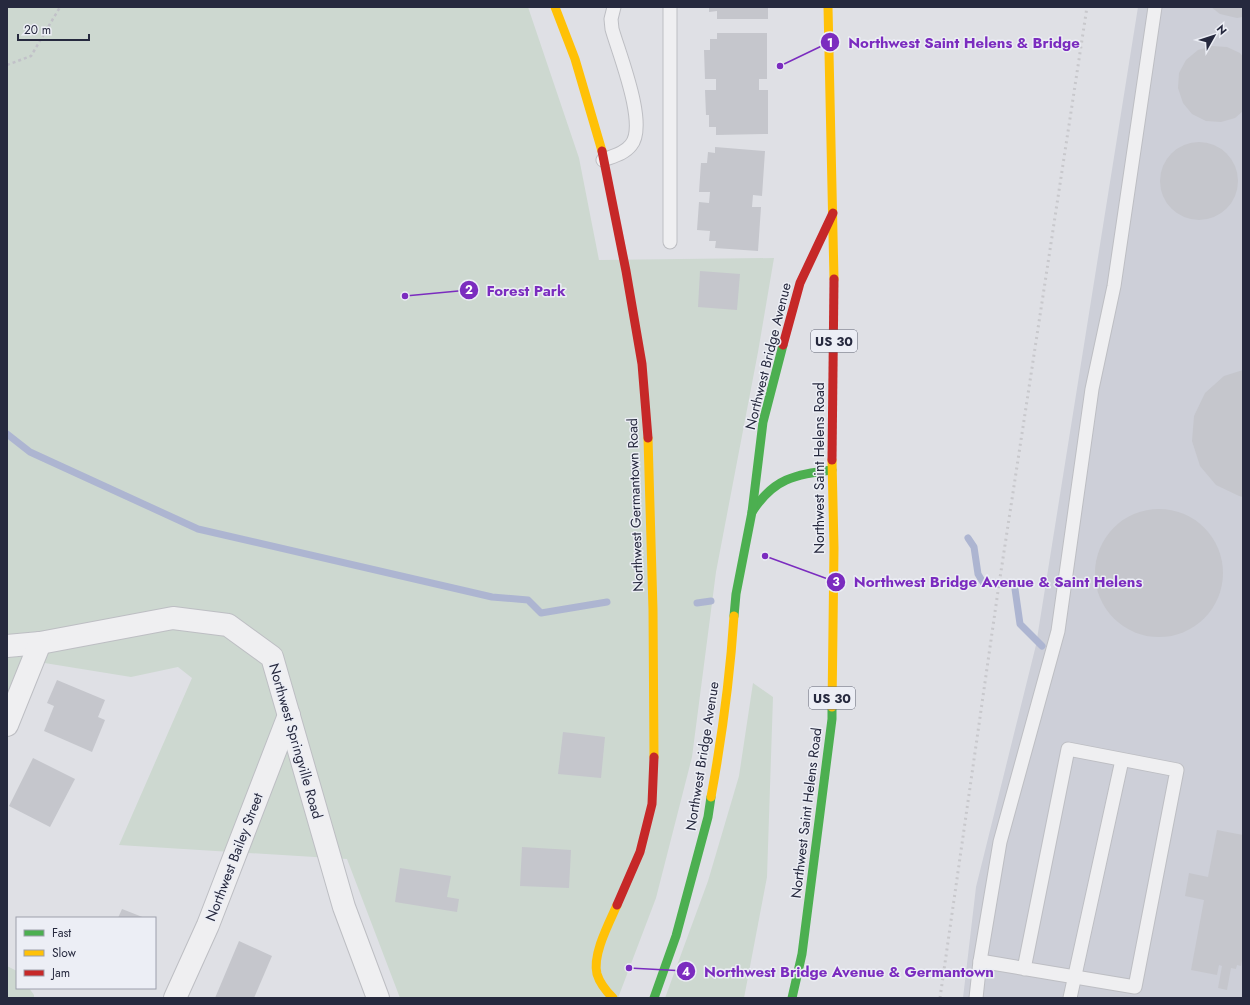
<svg xmlns="http://www.w3.org/2000/svg" width="1250" height="1005" font-family="Jost,sans-serif">
  <rect width="100%" height="100%" fill="#dfe0e5"/>
  <polygon fill="#cdcfd8" points="1138,7 1243,7 1243,998 963,998 976,887 1036,645"/>
  <g fill="#cdd8d0">
    <polygon points="7,7 528,7 579,158 599,260 774,258 758,352 716,572 692,757 656,898 618,998 400,998 347,859 119,845 192,678 178,667 131,677 26,660 7,698"/>
    <polygon points="753,683 773,697 767,877 744,998 665,998 708,881 739,776"/>
    <polygon points="7,966 17,971 17,988 29,988 34,995 34,998 7,998"/>
  </g>
  <g fill="none" stroke-linecap="round" stroke-linejoin="round">
    <g stroke="#adb5d1" stroke-width="7">
      <polyline points="7,434 30,452 198,529 492,597 528,600 541,613 607,602"/>
      <polyline points="968,538 974,547 978,574 984,584"/>
      <polyline points="1015,589 1020,624 1042,646"/>
      <polyline points="697,603 711,601"/>
    </g>
  </g>
  <g fill="#c5c6cc">
    <polygon points="709,7 768,7 768,19 717,19 717,11 709,12"/>
    <polygon points="1211,7 1243,7 1243,17 1237,18 1220,14"/>
    <polygon points="717,33 767,33 767,79 759,79 759,90 768,90 768,134 716,135 716,127 709,127 709,115 706,115 705,90 716,90 716,79 705,79 704,50 710,50 710,39 717,39"/>
    <polygon points="1212,46 1227,47 1240,53 1243,57 1243,111 1235,118 1221,122 1206,121 1192,114 1183,103 1178,88 1179,73 1186,60 1198,50"/>
    <circle cx="1199" cy="181" r="39"/>
    <polygon points="715,147 765,151 762,196 753,195 752,207 761,207 758,251 715,248 716,241 709,241 710,231 697,230 699,202 709,203 710,192 699,192 701,163 707,163 708,152 715,153"/>
    <polygon points="700,271 740,274 737,310 698,307"/>
    <polygon points="1243,370 1243,497 1239,496 1216,485 1200,466 1192,441 1194,416 1205,393 1224,376"/>
    <circle cx="1159" cy="573" r="64"/>
    <polygon points="57,680 105,700 98,717 105,720 92,752 44,731 54,706 47,703"/>
    <polygon points="563,732 605,737 601,778 558,774"/>
    <polygon points="33,758 75,779 50,827 9,806"/>
    <polygon points="1217,830 1243,835 1243,955 1241,966 1237,965 1236,969 1231,968 1227,990 1218,988 1222,966 1219,965 1217,975 1191,970 1204,900 1185,896 1189,873 1208,877"/>
    <polygon points="522,847 571,850 569,888 520,886"/>
    <polygon points="400,868 451,876 447,897 459,899 457,912 395,902"/>
    <polygon points="122,909 145,918 118,918"/>
    <polygon points="239,941 272,956 254,998 215,998"/>
  </g>
  <g fill="none" stroke-linecap="round" stroke-linejoin="round">
    <defs>
      <g id="lane">
        <path d="M 603,160 C 613,156 624,154 631,145 C 648,125 619,54 612,29 L 611,19 L 614,7"/>
        <polyline points="670,242 670,7"/>
        <polyline points="980,961 1135,987 1177,770 1068,749 1024,969"/>
        <polyline points="976,998 980,961 1000,842 1058,631 1092,389 1114,286 1155,7"/>
        <polyline points="1070,998 1122,760"/>
      </g>
      <g id="street">
        <polyline points="7,646 40,643 173,618 228,625 272,657 344,907 378,998"/>
        <polyline points="7,725 40,643"/>
        <polyline points="175,998 208,925 289,715"/>
      </g>
    </defs>
    <use href="#lane" stroke="#bdbec3" stroke-width="15"/>
    <use href="#street" stroke="#bdbec3" stroke-width="24"/>
    <polyline stroke="#c1c1c8" stroke-width="2.5" stroke-dasharray="3 3" stroke-linecap="butt" points="7,65 31,56 60,7"/>
    <use href="#lane" stroke="#efeff1" stroke-width="13"/>
    <use href="#street" stroke="#efeff1" stroke-width="22"/>
    <g stroke="#4caf50" stroke-width="9">
      <path d="M 752,512 C 774,478 794,475 832,470"/>
      <polyline points="734,616 736,594 752,512 763,422 783,345"/>
      <polyline points="654,998 676,936 708,817 711,797"/>
      <polyline points="792,998 802,954 832,719 832,707"/>
    </g>
    <g stroke="#ffc107" stroke-width="9">
      <polyline points="555,7 575,59 602,151"/>
      <polyline points="828,7 834,279"/>
      <polyline points="648,438 653,610 654,757"/>
      <polyline points="832,707 834,548 832,460"/>
      <path d="M 711,797 C 722,737 730,677 734,616"/>
      <path d="M 613,998 C 606,991 600,984 597,974 C 592,955 609,923 617,905"/>
    </g>
    <g stroke="#c62828" stroke-width="9">
      <polyline points="602,151 626,271 642,364 648,438"/>
      <polyline points="783,345 800,283 833,213"/>
      <polyline points="832,460 834,279"/>
      <polyline points="617,905 640,852 652,804 654,757"/>
    </g>
    <polyline stroke="#c8c8cc" stroke-width="3" stroke-dasharray="2 4" stroke-linecap="butt" points="940,998 998,591 1087,7"/>
  </g>
  <g text-anchor="middle" dominant-baseline="central" stroke-width="3" stroke-linejoin="round" paint-order="stroke">
    <g fill="#eceef5" stroke="#616475" stroke-width="1">
      <rect x="811" y="330" width="46" height="22" rx="3"/>
      <rect x="809" y="687" width="46" height="22" rx="3"/>
    </g>
    <g font-size="13" font-weight="bold" fill="#26293e">
      <text x="834" y="341">US 30</text>
      <text x="832" y="698">US 30</text>
    </g>
    <g font-size="14" fill="#26293e" stroke="#eceef5">
      <text transform="translate(768 356) rotate(-76)">Northwest Bridge Avenue</text>
      <text transform="translate(819 468) rotate(-90)">Northwest Saint Helens Road</text>
      <text transform="translate(635 505) rotate(-92)">Northwest Germantown Road</text>
      <text transform="translate(296 741) rotate(74)">Northwest Springville Road</text>
      <text transform="translate(702 756) rotate(-81)">Northwest Bridge Avenue</text>
      <text transform="translate(806 813) rotate(-83)">Northwest Saint Helens Road</text>
      <text transform="translate(234 857) rotate(-69)">Northwest Bailey Street</text>
    </g>
  </g>
  <path fill="none" stroke="#7b2cbf" stroke-width="1.5" d="M780 66L830 42M405 296L469 290M765 556L836 582M629 968L686 971"/>
  <g fill="#7b2cbf" stroke="#eceef5" stroke-width="1.5">
    <circle cx="780" cy="66" r="4"/>
    <circle cx="405" cy="296" r="4"/>
    <circle cx="765" cy="556" r="4"/>
    <circle cx="629" cy="968" r="4"/>
    <circle cx="830" cy="42" r="10"/>
    <circle cx="469" cy="290" r="10"/>
    <circle cx="836" cy="582" r="10"/>
    <circle cx="686" cy="971" r="10"/>
  </g>
  <g font-size="12" text-anchor="middle" font-weight="bold" fill="#fff">
    <text x="830" y="47">1</text>
    <text x="469" y="294">2</text>
    <text x="836" y="586">3</text>
    <text x="686" y="976">4</text>
  </g>
  <g font-size="15" text-anchor="middle" font-weight="bold" fill="#7b2cbf" stroke="#eceef5" stroke-width="3" stroke-linejoin="round" paint-order="stroke">
    <text x="964" y="48">Northwest Saint Helens &amp; Bridge</text>
    <text x="526" y="296">Forest Park</text>
    <text x="998" y="587">Northwest Bridge Avenue &amp; Saint Helens</text>
    <text x="849" y="977">Northwest Bridge Avenue &amp; Germantown</text>
  </g>
  <rect width="1250" height="1005" fill="none" stroke="#26293e" stroke-width="16"/>
  <rect x="16" y="917" width="140" height="72" fill="#eceef5" stroke="#9d9fac"/>
  <rect x="24" y="930" width="20" height="6" fill="#4caf50" stroke="#9d9fac"/>
  <text x="52" y="937" font-size="12" fill="#26293e">Fast</text>
  <rect x="24" y="950" width="20" height="6" fill="#ffc107" stroke="#9d9fac"/>
  <text x="52" y="957" font-size="12" fill="#26293e">Slow</text>
  <rect x="24" y="970" width="20" height="6" fill="#c62828" stroke="#9d9fac"/>
  <text x="52" y="977" font-size="12" fill="#26293e">Jam</text>
  <g transform="translate(1214 36) rotate(51)" stroke="#eceef5" stroke-width="3" paint-order="stroke">
  <path d="M0-3L7 15L0 10L-7 15Z" fill="#26293e"/>
  <text y="-6" font-size="11" font-weight="bold" text-anchor="middle" fill="#26293e">N</text>
  </g>
  <path d="M18 34v6h71v-6" fill="none" stroke="#26293e" stroke-width="2"/>
  <text x="24" y="34" font-size="12" fill="#26293e" stroke="#eceef5" stroke-width="3" paint-order="stroke">20 m</text>
</svg>
